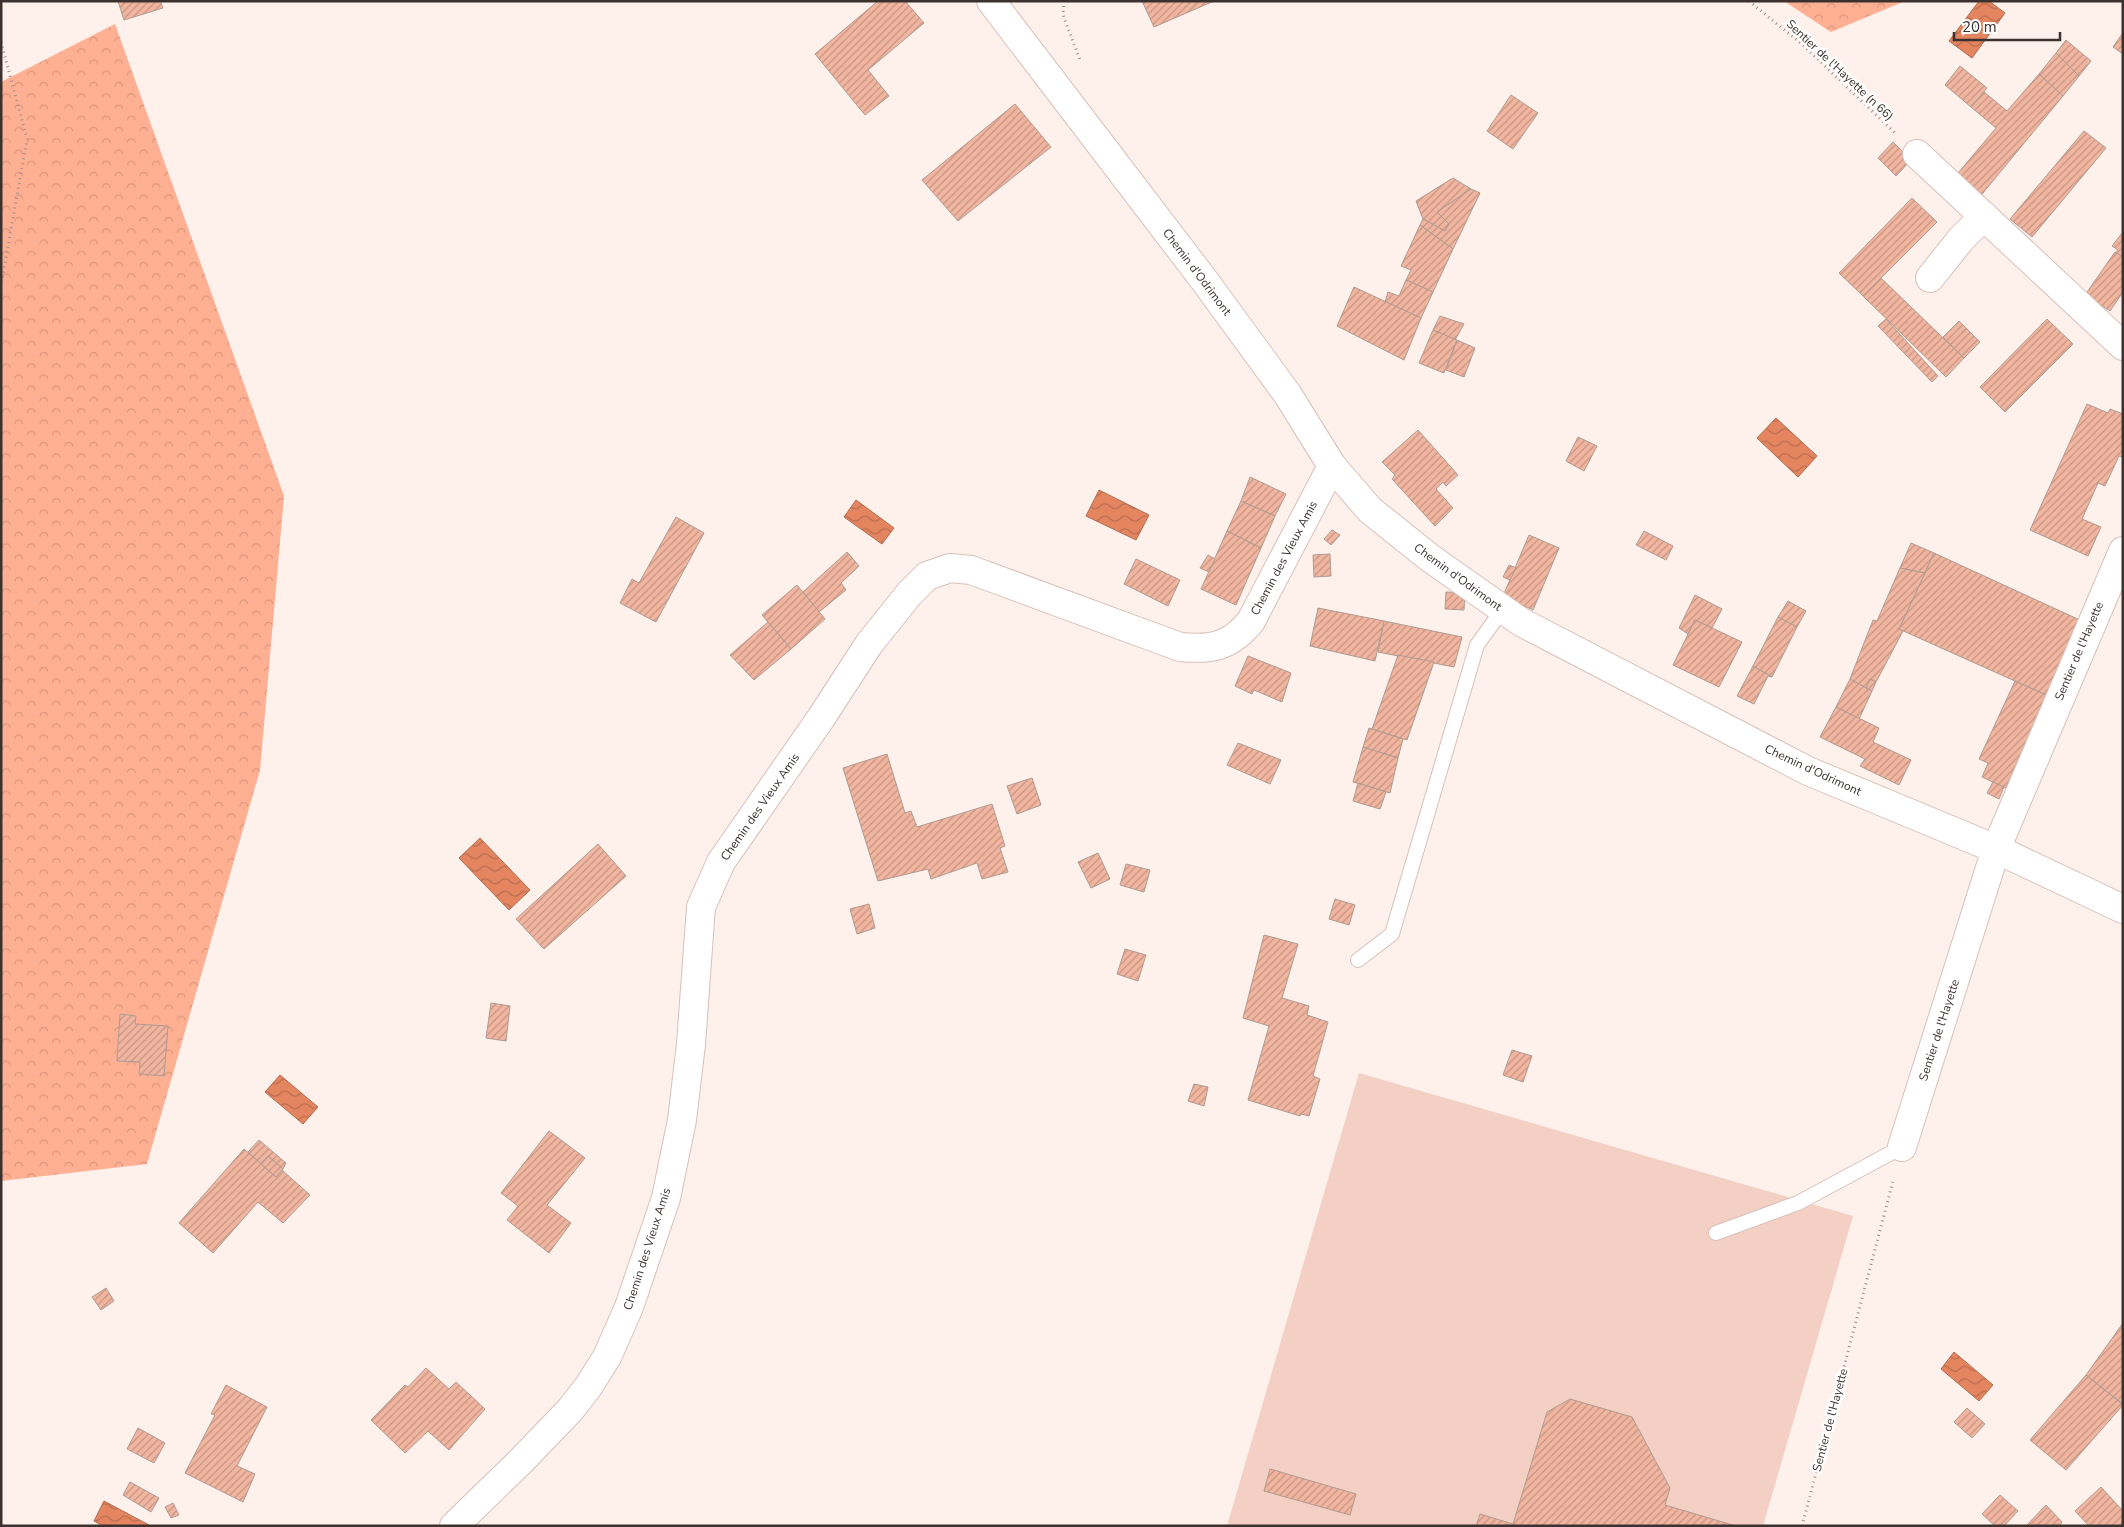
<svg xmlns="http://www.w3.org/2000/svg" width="2124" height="1527" font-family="'Nunito Sans',sans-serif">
  <defs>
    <pattern id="forest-crowns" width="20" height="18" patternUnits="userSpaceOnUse" patternTransform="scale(1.25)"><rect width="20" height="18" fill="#ffaf92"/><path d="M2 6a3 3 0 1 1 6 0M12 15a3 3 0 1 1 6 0" fill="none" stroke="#db977e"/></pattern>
    <pattern id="water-waves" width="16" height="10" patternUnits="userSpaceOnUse" patternTransform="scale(1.25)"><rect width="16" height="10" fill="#e48560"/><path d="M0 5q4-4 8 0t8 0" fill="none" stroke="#ba6d50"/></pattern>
    <pattern id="building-hatch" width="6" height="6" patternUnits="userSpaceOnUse" patternTransform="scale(1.25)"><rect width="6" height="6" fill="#f2b6a0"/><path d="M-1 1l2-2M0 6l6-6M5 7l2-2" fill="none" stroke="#c59583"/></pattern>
  </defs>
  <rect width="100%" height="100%" fill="#fef0eb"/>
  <polygon fill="#f3d0c3" points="1359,1073 1853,1216 1763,1526 1227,1526"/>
  <g fill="url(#forest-crowns)">
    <polygon points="1784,1 1905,1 1831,32"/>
    <polygon points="115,24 284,496 260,770 147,1164 1,1181 1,82"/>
  </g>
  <g fill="url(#water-waves)" stroke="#b16c51">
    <polygon points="1979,1 1989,1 2005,13 1972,58 1949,41"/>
    <polygon points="1776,418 1817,456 1798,477 1757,438"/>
    <polygon points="1099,490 1149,515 1136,540 1086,516"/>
    <polygon points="856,500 894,528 882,544 844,517"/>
    <polygon points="480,838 530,890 509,910 459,858"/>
    <polygon points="280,1075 318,1107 303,1124 265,1092"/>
    <polygon points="1954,1352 1993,1385 1979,1401 1941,1369"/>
    <polygon points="104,1501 149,1525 148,1526 103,1526 94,1521"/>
  </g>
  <g fill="url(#building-hatch)" stroke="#b09b93">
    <polygon points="118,1 160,1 163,8 124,20"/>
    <polygon points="878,1 905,1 924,23 868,70 889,96 865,115 815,54"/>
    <polygon points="1142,1 1214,1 1154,27"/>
    <polygon points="2122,34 2123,35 2123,54 2113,47"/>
    <polygon points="2066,40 2091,61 2079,76 2056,53"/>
    <polygon points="2056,53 2079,76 2063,96 2039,74"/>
    <polygon points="1960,66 1987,88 1971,107 1945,85"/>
    <polygon points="2039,74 2063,96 1978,199 1953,179 1996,128 1971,107 1984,92 2007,111"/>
    <polygon points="1511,95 1538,113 1513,149 1487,131"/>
    <polygon points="1015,104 1051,147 958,221 922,180"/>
    <polygon points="2084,131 2106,148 2032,237 2010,219"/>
    <polygon points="1893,142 1911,160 1896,176 1878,158"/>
    <polygon points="1453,178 1471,189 1437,212 1449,224 1445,231 1423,219 1416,201"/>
    <polygon points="1471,189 1480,193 1453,249 1420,225 1423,219 1445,231 1449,224 1437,212"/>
    <polygon points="1912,198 1937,222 1863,296 1839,273"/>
    <polygon points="1420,225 1453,249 1433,292 1406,280 1411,270 1401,266"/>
    <polygon points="2123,232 2123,257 2116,253 2118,250 2112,246"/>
    <polygon points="2115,252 2123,257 2123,292 2110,311 2085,295"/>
    <polygon points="1881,278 1964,358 1946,377 1863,296"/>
    <polygon points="1406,280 1433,292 1421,318 1385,302 1388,292 1399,296"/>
    <polygon points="1354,287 1421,318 1404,360 1337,326"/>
    <polygon points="1440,316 1464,324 1455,340 1433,330"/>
    <polygon points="1886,319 1938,376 1932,382 1878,326"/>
    <polygon points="2047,319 2073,344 2005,412 1980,387"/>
    <polygon points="1959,321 1980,342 1964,358 1943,337"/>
    <polygon points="1433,330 1457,340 1444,373 1419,363"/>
    <polygon points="1457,340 1475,348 1464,377 1446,370"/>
    <polygon points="2087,404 2108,413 2110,409 2123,414 2123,457 2119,456 2105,486 2098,483 2082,519 2101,527 2088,556 2030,530"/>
    <polygon points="1418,430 1458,475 1446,486 1443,482 1436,489 1453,508 1435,526 1392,479 1395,475 1382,462"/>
    <polygon points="1578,437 1597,446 1584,471 1566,461"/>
    <polygon points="1250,477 1286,494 1275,516 1241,501"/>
    <polygon points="1241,501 1275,516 1261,548 1227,531"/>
    <polygon points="676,517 704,533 656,622 620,603 632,579 639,583"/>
    <polygon points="1332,530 1340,535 1331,545 1324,539"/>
    <polygon points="1227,531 1261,548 1236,605 1201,589"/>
    <polygon points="1644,531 1673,546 1666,560 1636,545"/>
    <polygon points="1529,535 1559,548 1533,610 1503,596"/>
    <polygon points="1911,543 1934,553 1925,573 1900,568"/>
    <polygon points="847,552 859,566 841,583 846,590 819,612 803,592"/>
    <polygon points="1934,553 2082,621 2046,695 1899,629"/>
    <polygon points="1330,554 1331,576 1314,577 1313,555"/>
    <polygon points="1208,555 1215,559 1209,572 1200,568"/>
    <polygon points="1136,559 1180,580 1168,606 1124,584"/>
    <polygon points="1509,565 1516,568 1510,580 1503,577"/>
    <polygon points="1900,568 1925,573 1899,629 1903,631 1876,682 1870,679 1866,688 1850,679 1873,620 1877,621"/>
    <polygon points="797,585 825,619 791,649 762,615"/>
    <polygon points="1446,592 1465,593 1464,610 1445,609"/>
    <polygon points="1695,595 1722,609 1712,628 1695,620 1688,634 1679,628"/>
    <polygon points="1788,601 1806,611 1797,627 1778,617"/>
    <polygon points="1318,608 1384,621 1375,661 1310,646"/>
    <polygon points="1778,617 1797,627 1772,677 1753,666"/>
    <polygon points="1695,620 1742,642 1719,687 1673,665"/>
    <polygon points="1384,621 1462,637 1454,667 1378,652"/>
    <polygon points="768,622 791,649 754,680 730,655"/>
    <polygon points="1398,655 1434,662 1407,740 1372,729"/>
    <polygon points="1248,656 1291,673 1282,702 1254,690 1252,694 1235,686"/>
    <polygon points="1753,666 1772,677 1768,676 1754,704 1737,696"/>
    <polygon points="1850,679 1872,691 1859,719 1836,707"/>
    <polygon points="1870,679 1876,682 1872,691 1866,688"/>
    <polygon points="2015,681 2046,695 2006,788 1982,777 1988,763 1979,759"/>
    <polygon points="1836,707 1879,728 1873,742 1911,760 1899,785 1860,766 1865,759 1820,737"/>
    <polygon points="1369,728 1403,739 1398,758 1363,747"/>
    <polygon points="1238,743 1281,760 1270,784 1227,765"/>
    <polygon points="1363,747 1398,758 1390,793 1353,782"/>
    <polygon points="887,754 905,813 911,811 917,827 992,804 1005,846 1000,848 1008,872 982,879 977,863 931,879 928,869 878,881 843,768"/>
    <polygon points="1032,778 1041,805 1017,814 1007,786"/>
    <polygon points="1993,782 2004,787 1999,799 1987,793"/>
    <polygon points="1358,783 1386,792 1380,809 1353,801"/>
    <polygon points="598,844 626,876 544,949 516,919"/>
    <polygon points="1098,853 1110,879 1091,888 1078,862"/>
    <polygon points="1126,864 1150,870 1144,892 1120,885"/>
    <polygon points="1335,899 1355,905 1349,925 1329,919"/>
    <polygon points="869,904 875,928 857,934 850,909"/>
    <polygon points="1264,935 1298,944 1282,998 1309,1006 1307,1015 1328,1022 1313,1076 1320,1079 1309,1116 1301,1114 1300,1116 1248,1100 1269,1026 1243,1018"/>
    <polygon points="1125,949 1146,955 1138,981 1117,974"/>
    <polygon points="491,1003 510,1006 506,1041 486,1038"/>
    <polygon points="120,1014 136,1016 135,1024 168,1026 164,1076 139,1074 140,1062 117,1061"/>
    <polygon points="1512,1050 1532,1056 1523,1082 1503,1075"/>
    <polygon points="1194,1084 1208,1087 1204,1106 1188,1101"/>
    <polygon points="549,1131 585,1158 547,1205 571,1223 549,1253 507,1220 518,1206 501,1193"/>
    <polygon points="259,1140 286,1163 283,1169 268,1156 261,1164 248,1152"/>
    <polygon points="244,1149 276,1177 282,1170 310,1195 283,1223 258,1202 213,1253 179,1223"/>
    <polygon points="268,1156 283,1169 276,1177 261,1164"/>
    <polygon points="106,1288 114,1301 101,1310 92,1297"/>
    <polygon points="2123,1323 2123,1404 2086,1375"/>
    <polygon points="426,1368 449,1389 456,1382 485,1409 449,1450 428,1431 405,1453 371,1420 405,1385 408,1387"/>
    <polygon points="2086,1375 2123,1405 2066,1470 2030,1440"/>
    <polygon points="226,1385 267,1407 237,1466 255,1474 243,1502 185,1473 215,1415 211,1414"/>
    <polygon points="1570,1399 1632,1417 1670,1488 1665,1505 1736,1526 1476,1526 1480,1514 1513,1524 1547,1412"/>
    <polygon points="1967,1408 1985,1424 1972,1438 1954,1422"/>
    <polygon points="138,1428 165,1443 154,1463 127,1449"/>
    <polygon points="1270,1469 1356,1494 1350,1515 1264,1491"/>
    <polygon points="130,1482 159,1498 151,1512 123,1495"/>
    <polygon points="2101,1487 2123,1511 2123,1526 2089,1526 2075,1511"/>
    <polygon points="2000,1495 2018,1511 2004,1526 1995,1526 1982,1514"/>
    <polygon points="173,1503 179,1515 171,1518 165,1507"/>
    <polygon points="2046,1505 2062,1522 2059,1526 2026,1526"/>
  </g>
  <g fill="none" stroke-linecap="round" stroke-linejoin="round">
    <defs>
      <g id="lane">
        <polyline points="1358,960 1392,934 1477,645 1503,609"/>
        <polyline points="1716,1233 1798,1203 1902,1147"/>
      </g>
      <g id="street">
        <polyline points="991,1 1204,280 1288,395 1332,466 1370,510 1430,558 1521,622 1808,771 1996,849 2123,909"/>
        <polyline points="1917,154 2123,346"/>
        <polyline points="1930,278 1961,239 1984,216"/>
        <polyline points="1902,1147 1996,849 2123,551"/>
        <path d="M 454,1526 L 521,1461 L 570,1410 L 588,1387 L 607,1357 L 629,1307 L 666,1198 L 682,1120 L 691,1044 L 701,907 L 721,862 L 821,718 L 869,644 L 909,594 L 927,576 L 950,568 L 971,570 L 1180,647 C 1211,650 1230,647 1251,621 L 1332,466"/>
      </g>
    </defs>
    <use href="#lane" stroke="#d7c1b9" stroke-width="16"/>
    <use href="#street" stroke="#d7c1b9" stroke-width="30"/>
    <g stroke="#9c918d" stroke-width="3" stroke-dasharray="1 4" stroke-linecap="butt">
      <polyline points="1064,1 1063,15 1080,60"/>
      <polyline points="1749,1 1804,46 1895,133"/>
      <polyline points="1,42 27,139 1,286"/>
      <polyline points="1802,1526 1893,1181"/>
    </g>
    <use href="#lane" stroke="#fff" stroke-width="14"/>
    <use href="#street" stroke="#fff" stroke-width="28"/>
  </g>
  <g text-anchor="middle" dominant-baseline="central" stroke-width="5" stroke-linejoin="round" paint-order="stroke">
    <g font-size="12" fill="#3b322f" stroke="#fff">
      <text transform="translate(1840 70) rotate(43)">Sentier de l'Hayette (n 66)</text>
      <text transform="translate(1197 272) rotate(53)">Chemin d'Odrimont</text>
      <text transform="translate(1284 558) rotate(-62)">Chemin des Vieux Amis</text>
      <text transform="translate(1458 577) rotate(36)">Chemin d'Odrimont</text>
      <text transform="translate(2079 651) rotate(-67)">Sentier de l'Hayette</text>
      <text transform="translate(1813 770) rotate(25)">Chemin d'Odrimont</text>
      <text transform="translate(760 807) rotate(-55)">Chemin des Vieux Amis</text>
      <text transform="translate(1939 1030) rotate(-72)">Sentier de l'Hayette</text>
      <text transform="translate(647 1249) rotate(-72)">Chemin des Vieux Amis</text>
      <text transform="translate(1830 1420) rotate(-75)">Sentier de l'Hayette</text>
    </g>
  </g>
  <rect width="2124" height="1527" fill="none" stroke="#3b322f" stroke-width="5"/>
  <path d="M1954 32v8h106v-8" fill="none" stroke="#3b322f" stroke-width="2.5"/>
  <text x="1962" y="32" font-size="15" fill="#3b322f" stroke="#ffffff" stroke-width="4" paint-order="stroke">20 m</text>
</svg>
